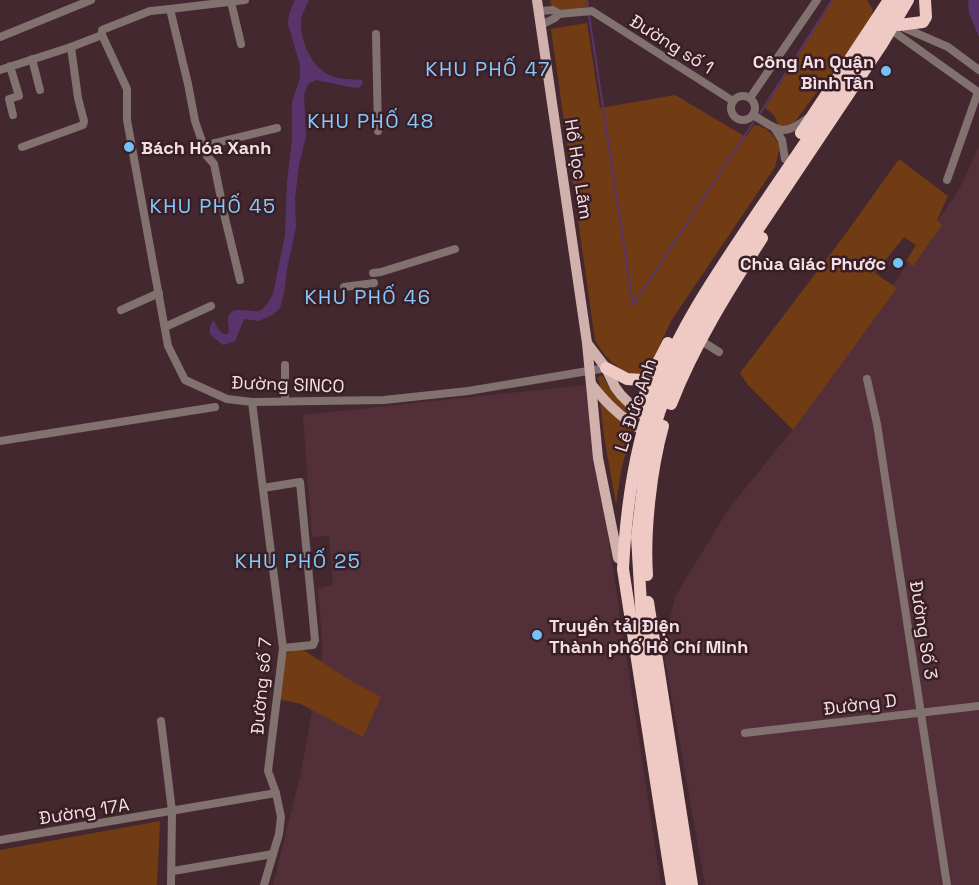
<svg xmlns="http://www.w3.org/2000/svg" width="979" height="885" font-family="'Space Grotesk',sans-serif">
  <rect width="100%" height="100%" fill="#44282f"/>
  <g fill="#533039">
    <polygon points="979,146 979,885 705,885 663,649 675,597 729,508 787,437 959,190"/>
    <polygon points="585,385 661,885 273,885 301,773 323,650 318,589 333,584 329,536 312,537 303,415"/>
  </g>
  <g fill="#713b14">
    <polygon points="550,0 588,0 589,4 584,10 559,12 552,8"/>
    <polygon points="833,0 867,0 873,10 871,20 790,128 779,127 774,115 765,108"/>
    <path d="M 587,23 L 600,108 L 675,95 L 746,137 L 754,125 C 766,126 775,136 780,146 L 775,167 L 671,321 L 645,376 C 624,377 604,358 595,340 L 551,29 Z"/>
    <polygon points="899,159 948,196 937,220 942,225 913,266 906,261 916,245 904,237 875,273 897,288 793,430 748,385 740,373 844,236"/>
    <polygon points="602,375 609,387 633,414 632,419 601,391 598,377"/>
    <polygon points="600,402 632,430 622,466 616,504 605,442"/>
    <polygon points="302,649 351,681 381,697 363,737 301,704 279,699 284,655 293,650"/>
    <polygon points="160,821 157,885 0,885 0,850"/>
  </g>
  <g fill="#5a336b">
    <path d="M 295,0 L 309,0 C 306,7 301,15 301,22 C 300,41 312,67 329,75 C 340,80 350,79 362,80 L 363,83 L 360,87 L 355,88 L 316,80 L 308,84 L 304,95 L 306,136 L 299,165 L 295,199 L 296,227 L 287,269 L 284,294 L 280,308 L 272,315 L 259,321 L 244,319 L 235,341 L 223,345 L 210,334 L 210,327 L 213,320 C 218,326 219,336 228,334 C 230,328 227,324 228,318 C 231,304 251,313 260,311 L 268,303 L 273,294 L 285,235 L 287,182 L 292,139 L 292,102 L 300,78 L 300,65 L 288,24 L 289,14 Z"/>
    <polygon points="968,0 979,0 979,37 969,13"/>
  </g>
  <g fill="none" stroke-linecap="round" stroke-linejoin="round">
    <g stroke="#5a336b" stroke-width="2">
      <polyline points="587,0 588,9"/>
      <polyline points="589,15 633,305"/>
      <polyline points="759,115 832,0"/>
      <polyline points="633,305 755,120"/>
    </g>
    <g stroke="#81716f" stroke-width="8">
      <polyline points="231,2 241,44"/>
      <polyline points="170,9 245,0"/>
      <polyline points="539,11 553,10 559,14 592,11 733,101"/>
      <polyline points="541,25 555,18 559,14"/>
      <polyline points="900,26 948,47 979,70"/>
      <polyline points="890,29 978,92 947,180"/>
      <polyline points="376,34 378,131"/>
      <polyline points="102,35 127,89 127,120 168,346 185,380 227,399 252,402 384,400 468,391 606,368"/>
      <polyline points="102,35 102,30 150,11 170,9 188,84 195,121 207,156 214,164 225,218 240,280"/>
      <polyline points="0,37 91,0"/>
      <polyline points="32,59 40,90"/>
      <polyline points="10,66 19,96 9,99 13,115"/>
      <polyline points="0,70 71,47 102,35"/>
      <circle cx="743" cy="108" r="12"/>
      <polyline points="750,98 817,0"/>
      <path d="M 753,115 C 778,130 782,138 808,118"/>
      <polyline points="775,129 782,140 785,159"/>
      <polyline points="203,146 277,128"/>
      <polyline points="22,147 83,125 84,121 78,98 71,47"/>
      <polyline points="373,273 381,272 455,249"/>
      <polyline points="344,287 374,283"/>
      <polyline points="121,310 159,293"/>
      <polyline points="165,327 211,306"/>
      <polyline points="700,340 719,352"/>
      <polyline points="867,379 877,424 947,885"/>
      <polyline points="285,401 285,365"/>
      <polyline points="252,402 283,648 268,771 276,793 281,817 279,834 264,885"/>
      <polyline points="0,441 215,407"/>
      <polyline points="263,488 300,482 315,640 313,645 283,648"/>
      <polyline points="161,721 172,811 171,885"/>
      <polyline points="745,733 979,706"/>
      <polyline points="0,840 276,793"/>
      <polyline points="173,871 273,854"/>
    </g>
    <g stroke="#d0b1ac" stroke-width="10">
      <polyline points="537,0 587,343 598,458 618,558"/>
      <polyline points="587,343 606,368 615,387 621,395 637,411 653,422"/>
      <path d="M 592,385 C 608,406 626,422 650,435"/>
    </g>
    <g stroke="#efc9c4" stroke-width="12">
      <polyline points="899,25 923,22 926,17 925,0"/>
      <polyline points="801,133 889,0"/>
      <polyline points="606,368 627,379 656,381"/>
      <path d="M 671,404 C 694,345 728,291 762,238"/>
      <polyline points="641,407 651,376 668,343"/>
      <path d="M 647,575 C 644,531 651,469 663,426"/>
      <polyline points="648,602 692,885"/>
      <path d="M 672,885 L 623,569 C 626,505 635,441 659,382 C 682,325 716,275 750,224 C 800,150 852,76 899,0"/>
      <polyline points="681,885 643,638 637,537 647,453 659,413 672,378 694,330 720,286 882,44 908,0"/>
    </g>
  </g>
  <g fill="#75c0f6" stroke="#391e25" stroke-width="2">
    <circle cx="886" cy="71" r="6"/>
    <circle cx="129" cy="147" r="6"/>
    <circle cx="898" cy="263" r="6"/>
    <circle cx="537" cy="635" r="6"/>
  </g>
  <g text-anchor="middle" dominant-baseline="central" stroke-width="5" stroke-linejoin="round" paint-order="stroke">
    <g font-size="18" fill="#f3e0e4" stroke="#391e25">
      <text transform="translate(672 44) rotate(32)">Đường số 1</text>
      <text transform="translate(579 169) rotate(81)">Hồ Học Lãm</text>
      <text transform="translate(288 384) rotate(2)">Đường SINCO</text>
      <text transform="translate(635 405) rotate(-72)">Lê Đức Anh</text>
      <text transform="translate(924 630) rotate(81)">Đường Số 3</text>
      <text transform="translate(261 686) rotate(-85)">Đường số 7</text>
      <text transform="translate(860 704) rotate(-7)">Đường D</text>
      <text transform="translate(84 811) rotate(-9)">Đường 17A</text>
    </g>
    <g font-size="18" font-weight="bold" fill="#f3e0e4" stroke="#391e25" text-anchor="end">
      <text x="874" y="61">Công An Quận<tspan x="874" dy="21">Bình Tân</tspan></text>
      <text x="141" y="147" text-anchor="start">Bách Hóa Xanh</text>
      <text x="886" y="263">Chùa Giác Phước</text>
      <text x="549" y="625" text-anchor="start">Truyền tải Điện<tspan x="549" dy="21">Thành phố Hồ Chí Minh</tspan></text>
    </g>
    <g font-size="20" letter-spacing="1.5" fill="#85cafd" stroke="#391e25">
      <text x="488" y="69">KHU PHỐ 47</text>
      <text x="371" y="121">KHU PHỐ 48</text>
      <text x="213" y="206">KHU PHỐ 45</text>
      <text x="368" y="297">KHU PHỐ 46</text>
      <text x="298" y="561">KHU PHỐ 25</text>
    </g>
  </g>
</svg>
